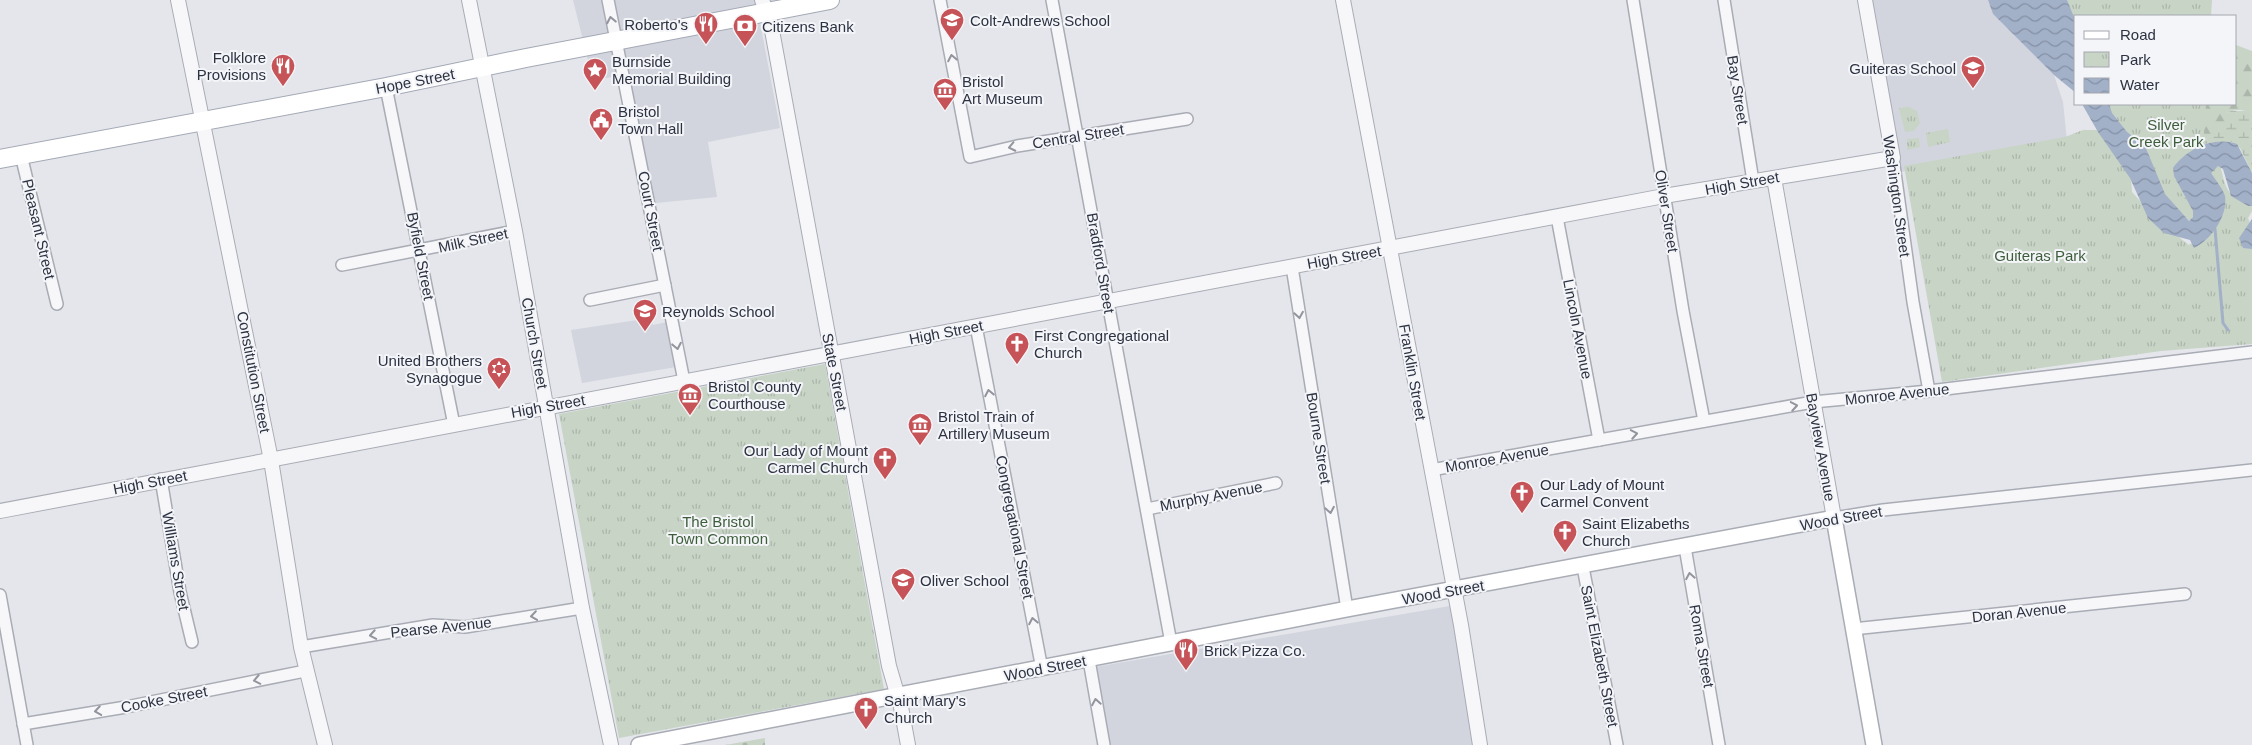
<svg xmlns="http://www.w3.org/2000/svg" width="2252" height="745" font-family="Helvetica,sans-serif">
  <defs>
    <pattern id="forest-firs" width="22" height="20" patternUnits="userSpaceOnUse" patternTransform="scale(1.25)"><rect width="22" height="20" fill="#c8d4c6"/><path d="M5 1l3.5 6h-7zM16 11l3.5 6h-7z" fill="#acb6ab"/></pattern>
    <pattern id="wetland-marsh" width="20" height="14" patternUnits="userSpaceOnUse" patternTransform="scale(1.25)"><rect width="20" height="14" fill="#c8d4c6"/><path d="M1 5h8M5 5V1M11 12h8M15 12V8" fill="none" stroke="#acb6ab"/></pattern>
    <pattern id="cemetery-stones" width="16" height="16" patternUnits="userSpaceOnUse" patternTransform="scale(1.25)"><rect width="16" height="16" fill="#c8d4c6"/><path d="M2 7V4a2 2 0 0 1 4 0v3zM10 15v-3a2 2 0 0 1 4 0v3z" fill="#acb6ab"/></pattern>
    <pattern id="park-tufts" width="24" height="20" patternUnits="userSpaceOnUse" patternTransform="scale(1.25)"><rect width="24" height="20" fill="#c8d4c6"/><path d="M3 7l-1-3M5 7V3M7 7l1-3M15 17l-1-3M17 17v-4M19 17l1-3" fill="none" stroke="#acb6ab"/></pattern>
    <pattern id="water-waves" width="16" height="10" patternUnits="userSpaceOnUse" patternTransform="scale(1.25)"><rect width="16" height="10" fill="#a2b0c8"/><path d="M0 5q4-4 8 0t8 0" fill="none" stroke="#8490a4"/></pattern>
  </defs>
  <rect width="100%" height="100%" fill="#e4e6eb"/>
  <g fill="#d2d5dd">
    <polygon points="573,0 821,0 758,12 780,128 708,142 717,197 656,203 645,210 619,76 593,80"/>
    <polygon points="1872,0 1988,0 1993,14 2054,75 2063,102 2067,141 1901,172"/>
    <polygon points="651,318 653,325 667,322 676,367 582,383 571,330"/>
    <polygon points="1450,606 1474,745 1109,745 1095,667"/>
  </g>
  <path fill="url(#forest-firs)" d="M 2236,45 L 2252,51 L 2252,114 C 2244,109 2235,109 2227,113 L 2228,128 L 2186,149 L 2109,104 L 2236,104 Z"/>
  <polygon fill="url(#wetland-marsh)" points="2231,111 2247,111 2252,114 2252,173 2240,148 2232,142 2204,144 2173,168 2175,176 2193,211 2193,217 2189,221 2165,194 2149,134 2186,149 2227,128 2227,113"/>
  <polygon fill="url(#cemetery-stones)" points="765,738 765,745 725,745"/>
  <g fill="url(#park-tufts)">
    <polygon points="2067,0 2212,0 2211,16 2076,16 2076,29"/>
    <path d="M 2104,104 L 2206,104 L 2203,147 L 2178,161 C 2173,184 2177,192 2194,208 L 2190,219 L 2173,209 Z"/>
    <polygon points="1909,107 1917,111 1920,123 1914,131 1905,132 1899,108"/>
    <polygon points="1948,129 1950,142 1928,147 1926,133"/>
    <path d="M 2083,130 L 2100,130 L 2131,178 L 2132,192 L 2157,220 L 2189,245 L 2201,237 L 2210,170 L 2220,164 C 2225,187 2227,199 2252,204 L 2252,211 L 2248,218 L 2252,228 L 2252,344 L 2161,351 L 1942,382 L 1904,166 L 2065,137 Z"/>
    <polygon points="1919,138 1920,147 1907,150 1907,139"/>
    <polygon points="825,364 884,689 619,738 559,414"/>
  </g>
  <g fill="url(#water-waves)">
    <polygon points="1988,0 2067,0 2076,22 2076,93 2054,75 1993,14"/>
    <path d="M 2082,104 L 2109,104 L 2112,113 L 2127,132 L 2145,146 L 2165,194 L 2189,221 L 2193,217 L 2193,211 L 2174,176 L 2173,168 C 2187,149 2213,136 2237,144 L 2252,173 L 2252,206 L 2248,206 L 2231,196 L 2223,169 L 2218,166 L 2211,173 C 2215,179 2223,189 2225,196 C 2228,216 2211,240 2194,248 L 2190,240 L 2164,233 L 2148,218 L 2130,178 L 2098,132 Z"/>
    <polygon points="2252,219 2252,249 2243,248 2239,238"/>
  </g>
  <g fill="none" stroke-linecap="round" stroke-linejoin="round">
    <polyline stroke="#a2b0c8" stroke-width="3" points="2212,227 2215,229 2223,323 2228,330"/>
    <defs>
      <g id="minor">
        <polyline points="608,0 684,381"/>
        <polyline points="940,0 970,157 1017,146 1187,119"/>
        <polyline points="1052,0 1171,643"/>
        <polyline points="1633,0 1683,311 1704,421"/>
        <polyline points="1724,0 1753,181"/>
        <polyline points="386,87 454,425"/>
        <polyline points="21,155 57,304"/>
        <polyline points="1893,158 1913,302 1929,391"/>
        <polyline points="1557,217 1599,440"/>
        <polyline points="342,265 515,231"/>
        <polyline points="1292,267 1347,609"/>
        <polyline points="590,300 665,285"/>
        <polyline points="976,326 1042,669"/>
        <polyline points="1431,470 1813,402 1929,391 2252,352"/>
        <polyline points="161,479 180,592 192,642"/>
        <polyline points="1147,509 1276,483"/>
        <polyline points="1834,518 1883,510 2252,470"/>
        <polyline points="1685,547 1719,745"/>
        <polyline points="1583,567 1617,745"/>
        <polyline points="0,595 27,745"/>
        <polyline points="1853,629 2185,594"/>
        <polyline points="301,647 433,625 465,627 582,608"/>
        <polyline points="1089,660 1104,745"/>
        <polyline points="23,724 126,707 305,671"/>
      </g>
      <g id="tertiary">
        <polyline points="178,0 271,460 301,647 325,745"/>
        <polyline points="469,0 515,231 582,608 611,745"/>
        <polyline points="762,0 771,25 889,666 901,707 908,745"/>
        <polyline points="1343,0 1461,625 1480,745"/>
        <polyline points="1774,178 1834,518"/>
        <polyline points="0,511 1664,196 1893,158 1865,0"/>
      </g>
      <polyline id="secondary" points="639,745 1347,609 1834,518 1874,745"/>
      <polyline id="primary" points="0,159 386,87 526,58 830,0"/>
    </defs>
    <use href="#minor" stroke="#a9acb5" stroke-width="14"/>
    <use href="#tertiary" stroke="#a9acb5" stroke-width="16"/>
    <use href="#secondary" stroke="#a9acb5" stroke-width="18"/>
    <use href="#primary" stroke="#a4a9b6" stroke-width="20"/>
    <use href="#minor" stroke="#f7f7f9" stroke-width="11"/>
    <use href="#tertiary" stroke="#f7f7f9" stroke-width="14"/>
    <use href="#secondary" stroke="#fff" stroke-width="15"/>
    <use href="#primary" stroke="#fff" stroke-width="18"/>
  </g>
  <defs><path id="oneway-chevron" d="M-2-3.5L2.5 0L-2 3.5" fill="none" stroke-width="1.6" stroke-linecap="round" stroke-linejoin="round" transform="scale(1.25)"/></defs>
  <g stroke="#92949e">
    <use href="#oneway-chevron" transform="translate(611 20) rotate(-101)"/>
    <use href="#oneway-chevron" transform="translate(952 58) rotate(-101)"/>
    <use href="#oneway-chevron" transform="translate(1012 147) rotate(168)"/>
    <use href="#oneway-chevron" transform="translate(1299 315) rotate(81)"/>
    <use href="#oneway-chevron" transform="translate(677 346) rotate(79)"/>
    <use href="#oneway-chevron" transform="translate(989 393) rotate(-101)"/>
    <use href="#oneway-chevron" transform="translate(1794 406) rotate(-10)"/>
    <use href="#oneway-chevron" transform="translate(1634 434) rotate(-10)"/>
    <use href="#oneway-chevron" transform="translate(1330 510) rotate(80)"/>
    <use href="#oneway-chevron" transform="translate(1690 576) rotate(-100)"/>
    <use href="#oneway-chevron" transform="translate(534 616) rotate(172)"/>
    <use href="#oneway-chevron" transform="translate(1033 621) rotate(-101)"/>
    <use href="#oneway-chevron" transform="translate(373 635) rotate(170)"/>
    <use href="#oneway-chevron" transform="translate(257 680) rotate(169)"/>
    <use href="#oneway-chevron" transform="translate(1096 702) rotate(-100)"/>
    <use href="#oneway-chevron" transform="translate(98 711) rotate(171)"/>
  </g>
  <defs>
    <symbol id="school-pin" viewBox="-11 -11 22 30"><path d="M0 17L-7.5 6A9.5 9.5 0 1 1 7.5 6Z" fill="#c55357" stroke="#f4f5f8"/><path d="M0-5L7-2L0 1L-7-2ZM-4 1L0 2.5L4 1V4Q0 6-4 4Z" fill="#fff"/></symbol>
    <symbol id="restaurant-pin" viewBox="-11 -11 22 30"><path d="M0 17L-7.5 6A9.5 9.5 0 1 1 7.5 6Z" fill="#c55357" stroke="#f4f5f8"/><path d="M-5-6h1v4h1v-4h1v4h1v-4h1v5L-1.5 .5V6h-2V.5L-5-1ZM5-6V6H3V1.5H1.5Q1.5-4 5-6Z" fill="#fff"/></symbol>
    <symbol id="bank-pin" viewBox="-11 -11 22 30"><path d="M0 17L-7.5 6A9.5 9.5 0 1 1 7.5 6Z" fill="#c55357" stroke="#f4f5f8"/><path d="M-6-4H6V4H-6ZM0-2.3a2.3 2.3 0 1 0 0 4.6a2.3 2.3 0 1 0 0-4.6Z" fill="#fff"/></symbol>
    <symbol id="sight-pin" viewBox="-11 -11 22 30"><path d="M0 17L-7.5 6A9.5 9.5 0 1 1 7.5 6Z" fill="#c55357" stroke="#f4f5f8"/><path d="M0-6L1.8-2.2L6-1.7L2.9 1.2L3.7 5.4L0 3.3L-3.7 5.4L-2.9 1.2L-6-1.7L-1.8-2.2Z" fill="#fff"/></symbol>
    <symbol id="museum-pin" viewBox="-11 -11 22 30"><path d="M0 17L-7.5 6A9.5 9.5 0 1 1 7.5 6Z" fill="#c55357" stroke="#f4f5f8"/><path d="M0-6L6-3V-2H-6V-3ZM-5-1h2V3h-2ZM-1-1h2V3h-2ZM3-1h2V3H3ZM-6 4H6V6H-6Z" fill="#fff"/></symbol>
    <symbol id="civic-pin" viewBox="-11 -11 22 30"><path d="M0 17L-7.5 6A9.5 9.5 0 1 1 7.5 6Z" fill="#c55357" stroke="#f4f5f8"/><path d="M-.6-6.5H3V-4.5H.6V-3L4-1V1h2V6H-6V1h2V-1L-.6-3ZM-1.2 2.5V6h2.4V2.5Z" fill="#fff"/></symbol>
    <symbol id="church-pin" viewBox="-11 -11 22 30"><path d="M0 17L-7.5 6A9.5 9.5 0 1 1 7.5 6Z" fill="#c55357" stroke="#f4f5f8"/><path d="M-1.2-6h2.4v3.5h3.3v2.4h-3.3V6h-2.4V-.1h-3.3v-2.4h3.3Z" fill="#fff"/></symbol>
    <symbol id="synagogue-pin" viewBox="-11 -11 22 30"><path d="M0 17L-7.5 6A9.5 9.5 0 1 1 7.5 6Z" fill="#c55357" stroke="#f4f5f8"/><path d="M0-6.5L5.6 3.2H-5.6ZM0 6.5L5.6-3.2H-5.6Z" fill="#fff"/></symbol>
  </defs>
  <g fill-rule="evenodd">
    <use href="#school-pin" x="938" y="6" width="28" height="38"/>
    <use href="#restaurant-pin" x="692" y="10" width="28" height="38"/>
    <use href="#bank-pin" x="731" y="12" width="28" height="38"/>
    <use href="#restaurant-pin" x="269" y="52" width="28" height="38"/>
    <use href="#school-pin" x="1959" y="54" width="28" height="38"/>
    <use href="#sight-pin" x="581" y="56" width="28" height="38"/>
    <use href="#museum-pin" x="931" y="76" width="28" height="38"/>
    <use href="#civic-pin" x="587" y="106" width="28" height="38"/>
    <use href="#school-pin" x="631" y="297" width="28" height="38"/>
    <use href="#church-pin" x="1003" y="330" width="28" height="38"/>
    <use href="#synagogue-pin" x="485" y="355" width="28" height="38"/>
    <use href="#museum-pin" x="676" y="381" width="28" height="38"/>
    <use href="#museum-pin" x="906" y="411" width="28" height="38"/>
    <use href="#church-pin" x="871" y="445" width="28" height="38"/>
    <use href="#church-pin" x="1508" y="479" width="28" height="38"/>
    <use href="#church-pin" x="1551" y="518" width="28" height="38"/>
    <use href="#school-pin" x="889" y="566" width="28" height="38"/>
    <use href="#restaurant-pin" x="1172" y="636" width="28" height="38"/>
    <use href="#church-pin" x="852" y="695" width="28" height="38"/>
  </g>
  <g text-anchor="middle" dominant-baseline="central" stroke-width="4" stroke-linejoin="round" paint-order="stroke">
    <g font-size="15" fill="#2d3242" stroke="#f4f5f8" text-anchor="start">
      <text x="970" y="20">Colt-Andrews School</text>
      <text x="688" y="24" text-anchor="end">Roberto's</text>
      <text x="762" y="26">Citizens Bank</text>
      <text x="266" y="57" text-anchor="end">Folklore<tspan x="266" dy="17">Provisions</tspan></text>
      <text x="612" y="61">Burnside<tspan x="612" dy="17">Memorial Building</tspan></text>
      <text x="1956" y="68" text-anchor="end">Guiteras School</text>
      <text x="962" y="81">Bristol<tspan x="962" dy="17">Art Museum</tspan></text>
      <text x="618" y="111">Bristol<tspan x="618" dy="17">Town Hall</tspan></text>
      <text x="662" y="311">Reynolds School</text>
      <text x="1034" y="335">First Congregational<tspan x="1034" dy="17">Church</tspan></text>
      <text x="482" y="360" text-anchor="end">United Brothers<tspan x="482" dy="17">Synagogue</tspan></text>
      <text x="708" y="386">Bristol County<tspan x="708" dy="17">Courthouse</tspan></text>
      <text x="938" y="416">Bristol Train of<tspan x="938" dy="17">Artillery Museum</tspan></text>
      <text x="868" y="450" text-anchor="end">Our Lady of Mount<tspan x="868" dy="17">Carmel Church</tspan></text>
      <text x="1540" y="484">Our Lady of Mount<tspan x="1540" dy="17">Carmel Convent</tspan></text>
      <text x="1582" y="523">Saint Elizabeths<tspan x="1582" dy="17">Church</tspan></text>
      <text x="920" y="580">Oliver School</text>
      <text x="1204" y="650">Brick Pizza Co.</text>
      <text x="884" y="700">Saint Mary's<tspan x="884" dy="17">Church</tspan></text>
    </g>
    <g font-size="15" fill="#2d3242" stroke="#f4f5f8">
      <text transform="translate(415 81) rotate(-11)">Hope Street</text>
      <text transform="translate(1738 90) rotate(81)">Bay Street</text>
      <text transform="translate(1078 136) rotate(-9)">Central Street</text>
      <text transform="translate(1742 183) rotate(-10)">High Street</text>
      <text transform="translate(1897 196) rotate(82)">Washington Street</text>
      <text transform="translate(651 211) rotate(79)">Court Street</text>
      <text transform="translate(1667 211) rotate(81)">Oliver Street</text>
      <text transform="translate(39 229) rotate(77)">Pleasant Street</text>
      <text transform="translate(473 240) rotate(-12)">Milk Street</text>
      <text transform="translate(421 256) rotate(79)">Byfield Street</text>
      <text transform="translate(1344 257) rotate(-10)">High Street</text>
      <text transform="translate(1101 263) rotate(80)">Bradford Street</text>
      <text transform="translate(1578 329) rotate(79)">Lincoln Avenue</text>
      <text transform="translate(946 332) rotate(-11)">High Street</text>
      <text transform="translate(535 343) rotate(80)">Church Street</text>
      <text transform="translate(254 372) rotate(79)">Constitution Street</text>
      <text transform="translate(835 372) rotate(79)">State Street</text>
      <text transform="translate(1413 372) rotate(80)">Franklin Street</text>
      <text transform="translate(1897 394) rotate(-6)">Monroe Avenue</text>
      <text transform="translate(548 406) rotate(-10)">High Street</text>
      <text transform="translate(1319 438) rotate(81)">Bourne Street</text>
      <text transform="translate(1821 447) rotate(80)">Bayview Avenue</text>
      <text transform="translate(1497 458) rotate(-10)">Monroe Avenue</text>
      <text transform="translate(150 482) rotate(-11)">High Street</text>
      <text transform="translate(1211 496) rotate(-11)">Murphy Avenue</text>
      <text transform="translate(1841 518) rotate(-10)">Wood Street</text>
      <text transform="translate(1015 527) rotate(79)">Congregational Street</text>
      <text transform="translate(176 561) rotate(80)">Williams Street</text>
      <text transform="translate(1443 592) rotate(-10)">Wood Street</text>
      <text transform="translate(2019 612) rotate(-6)">Doran Avenue</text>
      <text transform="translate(441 627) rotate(-6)">Pearse Avenue</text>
      <text transform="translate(1702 646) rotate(80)">Roma Street</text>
      <text transform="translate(1600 656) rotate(79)">Saint Elizabeth Street</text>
      <text transform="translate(1045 668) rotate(-11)">Wood Street</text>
      <text transform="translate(164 699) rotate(-11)">Cooke Street</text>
    </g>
    <g font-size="15" fill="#3d5d3b" stroke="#f4f5f8">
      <text x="2166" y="124">Silver<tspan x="2166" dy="17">Creek Park</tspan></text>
      <text x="2040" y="255">Guiteras Park</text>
      <text x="718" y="521">The Bristol<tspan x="718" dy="17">Town Common</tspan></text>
    </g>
  </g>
  <rect x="2074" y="15" width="162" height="90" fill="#f4f5f8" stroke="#a4a7af"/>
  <rect x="2084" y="31" width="25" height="8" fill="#ffffff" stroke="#a4a7af"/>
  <text x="2120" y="40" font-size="15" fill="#2d3242">Road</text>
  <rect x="2084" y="52" width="25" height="15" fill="url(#park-tufts)" stroke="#a4a7af"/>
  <text x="2120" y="65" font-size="15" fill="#2d3242">Park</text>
  <rect x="2084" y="78" width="25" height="15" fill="url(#water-waves)" stroke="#a4a7af"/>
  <text x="2120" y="90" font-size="15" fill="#2d3242">Water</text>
</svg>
